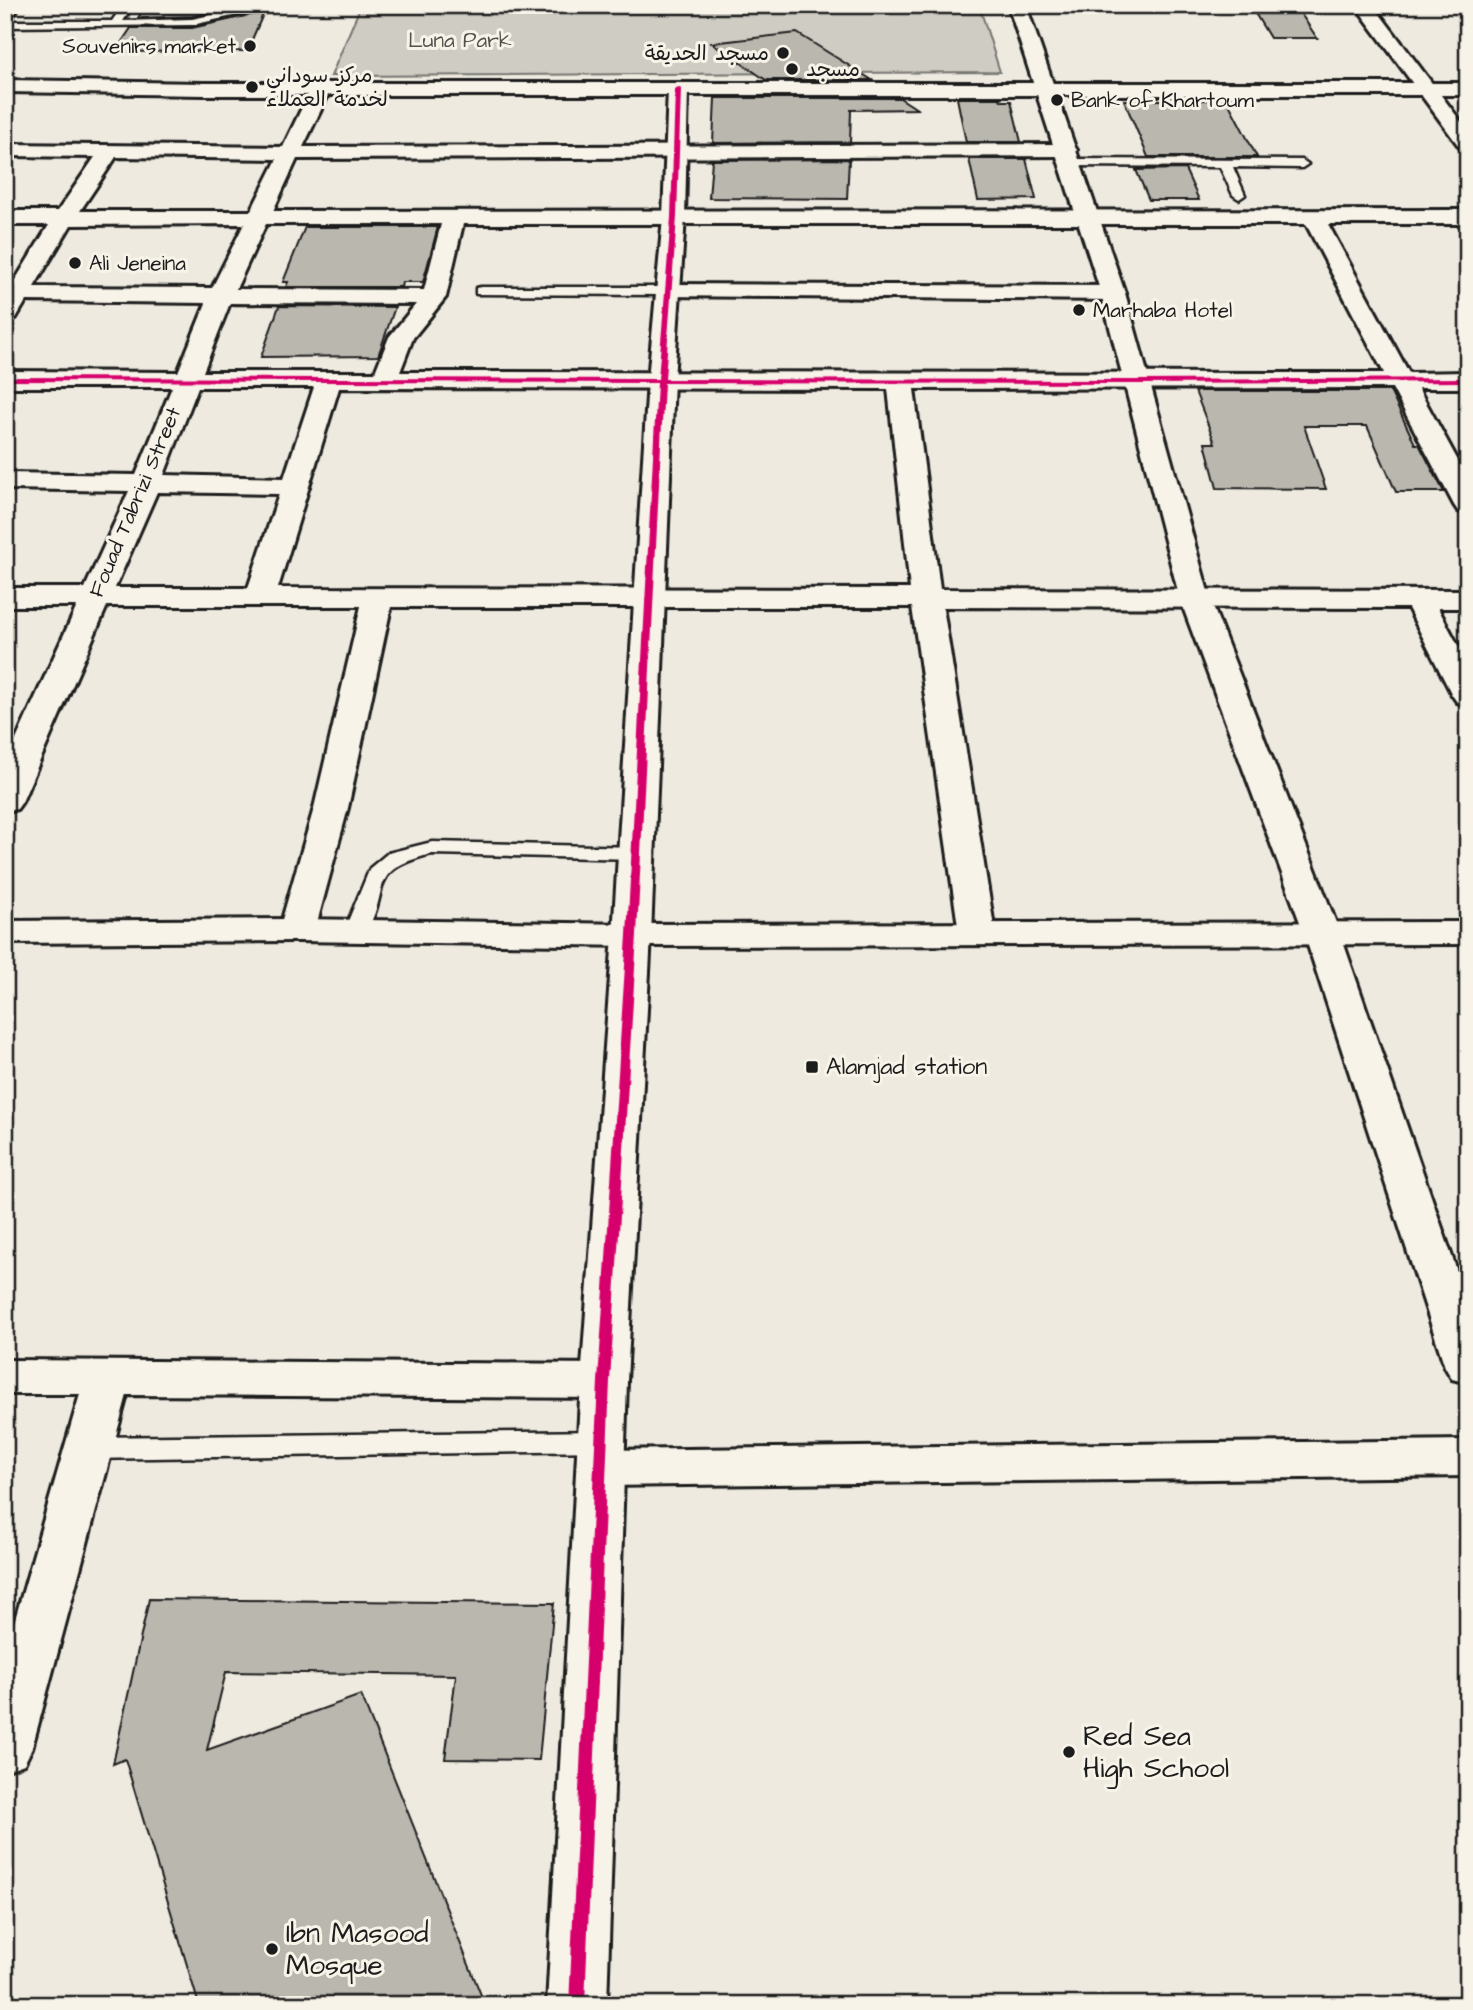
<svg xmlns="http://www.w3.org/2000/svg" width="1473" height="2010" font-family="'Architects Daughter','Playpen Sans Arabic',sans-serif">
  <rect width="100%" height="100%" fill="#eeeae0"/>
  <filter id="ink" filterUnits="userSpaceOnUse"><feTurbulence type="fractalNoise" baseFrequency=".0143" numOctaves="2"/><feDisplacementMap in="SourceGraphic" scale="14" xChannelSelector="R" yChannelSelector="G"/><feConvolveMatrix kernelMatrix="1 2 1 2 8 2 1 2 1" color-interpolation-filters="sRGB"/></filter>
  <g filter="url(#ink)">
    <polygon fill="#cfccc3" stroke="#767470" stroke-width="2" points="361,5 979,5 1000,72 331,76"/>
    <g fill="#bab7af" stroke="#1c1c1c" stroke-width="2">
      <polygon points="146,5 246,5 192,16 138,18"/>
      <polygon points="1250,5 1295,5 1317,38 1270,38"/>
      <polygon points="264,12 247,51 115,52 131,28 192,28"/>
      <polygon points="797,33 872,80 766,80 712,43"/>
      <polygon points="715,98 900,98 917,109 851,110 850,142 713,143"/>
      <polygon points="957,98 1000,98 1001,101 1011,101 1021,142 966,142"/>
      <polygon points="1124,100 1227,100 1257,157 1148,157"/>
      <polygon points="849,159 847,199 709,198 712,160"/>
      <polygon points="969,159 1026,159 1036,199 978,200"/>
      <polygon points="1185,169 1199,200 1149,200 1136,170"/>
      <polygon points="305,227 438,227 423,282 402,282 401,287 286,287 288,282 283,282"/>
      <polygon points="279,306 395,307 378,356 261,357"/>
      <polygon points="1195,391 1390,391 1415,444 1419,444 1444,492 1396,492 1367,426 1304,426 1326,489 1217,488 1205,443 1215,443"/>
      <polygon points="149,1599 554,1603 539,1760 445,1759 456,1675 226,1672 207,1750 361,1695 485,2005 199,2005 125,1759 113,1764"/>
    </g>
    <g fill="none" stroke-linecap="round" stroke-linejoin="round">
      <defs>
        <g id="service">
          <polygon points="123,5 134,5 123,21 192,19 260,5 282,5 192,25 5,27 5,21 112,21"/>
          <polygon points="1070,159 1302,160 1308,164 1302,168 1233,167 1245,195 1239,199 1233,195 1220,167 1066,166 1064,163"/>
          <polygon points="481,287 668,287 675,291 668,295 476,294 476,288"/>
          <path d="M 432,842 L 636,847 L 643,849 L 646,853 L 643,857 L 636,859 L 432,854 C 362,871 394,891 363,936 L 347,936 L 344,931 L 370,868 L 388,853 Z"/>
          <polygon points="602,1431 612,1434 616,1441 612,1448 602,1451 89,1459 79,1455 75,1448 79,1441 89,1437"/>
        </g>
        <g id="minor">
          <polygon points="1355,5 1373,5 1468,131 1468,151 1461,149"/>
          <path d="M 321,83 L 331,89 L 303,147 L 1067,144 L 1074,146 L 1077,150 L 1074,154 L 1067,156 L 297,159 L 273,211 L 1468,210 L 1468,224 L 1328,224 L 1409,373 L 1468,372 L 1468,388 L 1418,388 L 1468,479 L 1468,513 L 1458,511 L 1454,505 L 1392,388 L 914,389 L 940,589 L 1468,590 L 1468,608 L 1438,608 L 1468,664 L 1468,705 L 1457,702 L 1452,695 L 1408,608 L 943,607 L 995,933 L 990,941 L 977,944 L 964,941 L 959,933 L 912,607 L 391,607 L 348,808 L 315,930 L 310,938 L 297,941 L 284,938 L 279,930 L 314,808 L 361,606 L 107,606 L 22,802 L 17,809 L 5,812 L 5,764 L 77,606 L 5,606 L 5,588 L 85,588 L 129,491 L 5,489 L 5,473 L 136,475 L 172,387 L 5,387 L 5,371 L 178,372 L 206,303 L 26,301 L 16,318 L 5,320 L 5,287 L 11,287 L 49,225 L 5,225 L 5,211 L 58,211 L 95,157 L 5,156 L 5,144 L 283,147 L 311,89 ZM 116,157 L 277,159 L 251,211 L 80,211 ZM 244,224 L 212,288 L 34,287 L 71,225 ZM 266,224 L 441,224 L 424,290 L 236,289 ZM 463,224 L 1306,224 L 1384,373 L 400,372 L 413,338 L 446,297 ZM 230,303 L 416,304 L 389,337 L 375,372 L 203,372 ZM 198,387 L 314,387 L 284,478 L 164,475 ZM 339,388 L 888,389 L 910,589 L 278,588 ZM 157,492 L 279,494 L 248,588 L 115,588 Z"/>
          <polygon points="668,284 1113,286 1121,288 1125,293 1121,298 1113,300 660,296 656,291 660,286"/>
          <polygon points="5,1360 604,1364 620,1369 627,1381 620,1393 604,1398 127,1395 32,1748 24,1764 5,1771 5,1654 80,1394 5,1394"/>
          <polygon points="1468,1440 1468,1476 601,1486 584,1481 577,1468 584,1455 601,1450"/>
        </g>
        <g id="tertiary">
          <polygon points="1008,5 1026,5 1125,293 1210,599 1340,933 1468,1303 1468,1383 1452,1379 1445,1367 1304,933 1180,599 1101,293"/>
          <polygon points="678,83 688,89 685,217 674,380 651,935 627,1381 607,2005 547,2005 581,1381 613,935 648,380 663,217 668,89"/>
        </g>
        <polygon id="secondary" points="5,5 20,5 11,19 5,20"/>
        <polygon id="primary" points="5,80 204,83 1468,83 1468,95 204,95 5,92"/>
        <polygon id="trunk" points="297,919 632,924 1468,922 1468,944 632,946 297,941 5,943 5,921"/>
      </defs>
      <use href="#service" stroke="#1c1c1c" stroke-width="5"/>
      <use href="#minor" stroke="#1c1c1c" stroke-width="6"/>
      <use href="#tertiary" stroke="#1c1c1c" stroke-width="6"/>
      <use href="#secondary" stroke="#1c1c1c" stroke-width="6"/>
      <use href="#primary" stroke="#1c1c1c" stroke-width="6"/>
      <use href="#trunk" stroke="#1c1c1c" stroke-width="6"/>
      <use href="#service" fill="#f7f3e8" fill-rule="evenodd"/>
      <use href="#minor" fill="#f7f3e8" fill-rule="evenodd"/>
      <use href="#tertiary" fill="#f7f3e8" fill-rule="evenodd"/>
      <use href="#secondary" fill="#f7f3e8" fill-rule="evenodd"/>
      <use href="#primary" fill="#f7f3e8" fill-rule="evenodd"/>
      <use href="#trunk" fill="#f7f3e8" fill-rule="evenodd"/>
      <defs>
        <polygon id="cycleway" points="678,87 681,89 677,217 665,379 1137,380 1468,378 1468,382 1137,384 664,383 637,935 610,1381 585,2005 569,2005 598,1381 627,935 657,383 5,381 5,377 658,379 671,217 675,89"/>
      </defs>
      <use href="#cycleway" stroke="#f7f3e8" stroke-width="5"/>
      <use href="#cycleway" fill="#d6006c" fill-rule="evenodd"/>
    </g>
  </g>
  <g fill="#1c1c1c" stroke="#f7f3e8" stroke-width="2.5">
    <circle cx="250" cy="46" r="7"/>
    <circle cx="783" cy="53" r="7"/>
    <circle cx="792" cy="69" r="7"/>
    <circle cx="252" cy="87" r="7"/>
    <circle cx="1057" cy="100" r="7"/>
    <circle cx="75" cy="263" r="7"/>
    <circle cx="1079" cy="310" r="7"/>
    <rect x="805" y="1060" width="14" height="14" rx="3.5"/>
    <circle cx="1069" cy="1752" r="7"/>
    <circle cx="272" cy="1949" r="7"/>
  </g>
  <g text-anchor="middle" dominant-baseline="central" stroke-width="6" stroke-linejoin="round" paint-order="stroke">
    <g font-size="21" fill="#52514e" stroke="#f7f3e8">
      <text x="460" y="40">Luna Park</text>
    </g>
    <g font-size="21" fill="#1c1c1c" stroke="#f7f3e8" text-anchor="start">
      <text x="236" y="46" text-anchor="end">Souvenirs market</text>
      <text x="769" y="53" text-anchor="end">مسجد الحديقة</text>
      <text x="806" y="69">مسجد</text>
      <text x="266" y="75">مركز سوداني<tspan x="266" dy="24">لخدمة العملاء</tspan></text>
      <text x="1071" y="100">Bank of Khartoum</text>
      <text x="89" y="263">Ali Jeneina</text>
      <text x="1093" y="310">Marhaba Hotel</text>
    </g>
    <g font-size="21" fill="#1c1c1c" stroke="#f7f3e8">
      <text transform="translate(135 502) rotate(-67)">Fouad Tabrizi Street</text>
    </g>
    <g font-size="24" fill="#1c1c1c" stroke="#f7f3e8" text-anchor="start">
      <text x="826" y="1067">Alamjad station</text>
    </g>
    <g font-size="28" fill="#1c1c1c" stroke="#f7f3e8" text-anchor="start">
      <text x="1083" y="1736">Red Sea<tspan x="1083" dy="32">High School</tspan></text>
      <text x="286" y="1933">Ibn Masood<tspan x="286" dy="32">Mosque</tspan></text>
    </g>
  </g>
  <rect width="1473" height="2010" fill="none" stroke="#f7f3e8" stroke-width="28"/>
  <rect x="14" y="14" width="1445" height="1982" fill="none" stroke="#1c1c1c" stroke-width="2.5" filter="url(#ink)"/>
</svg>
